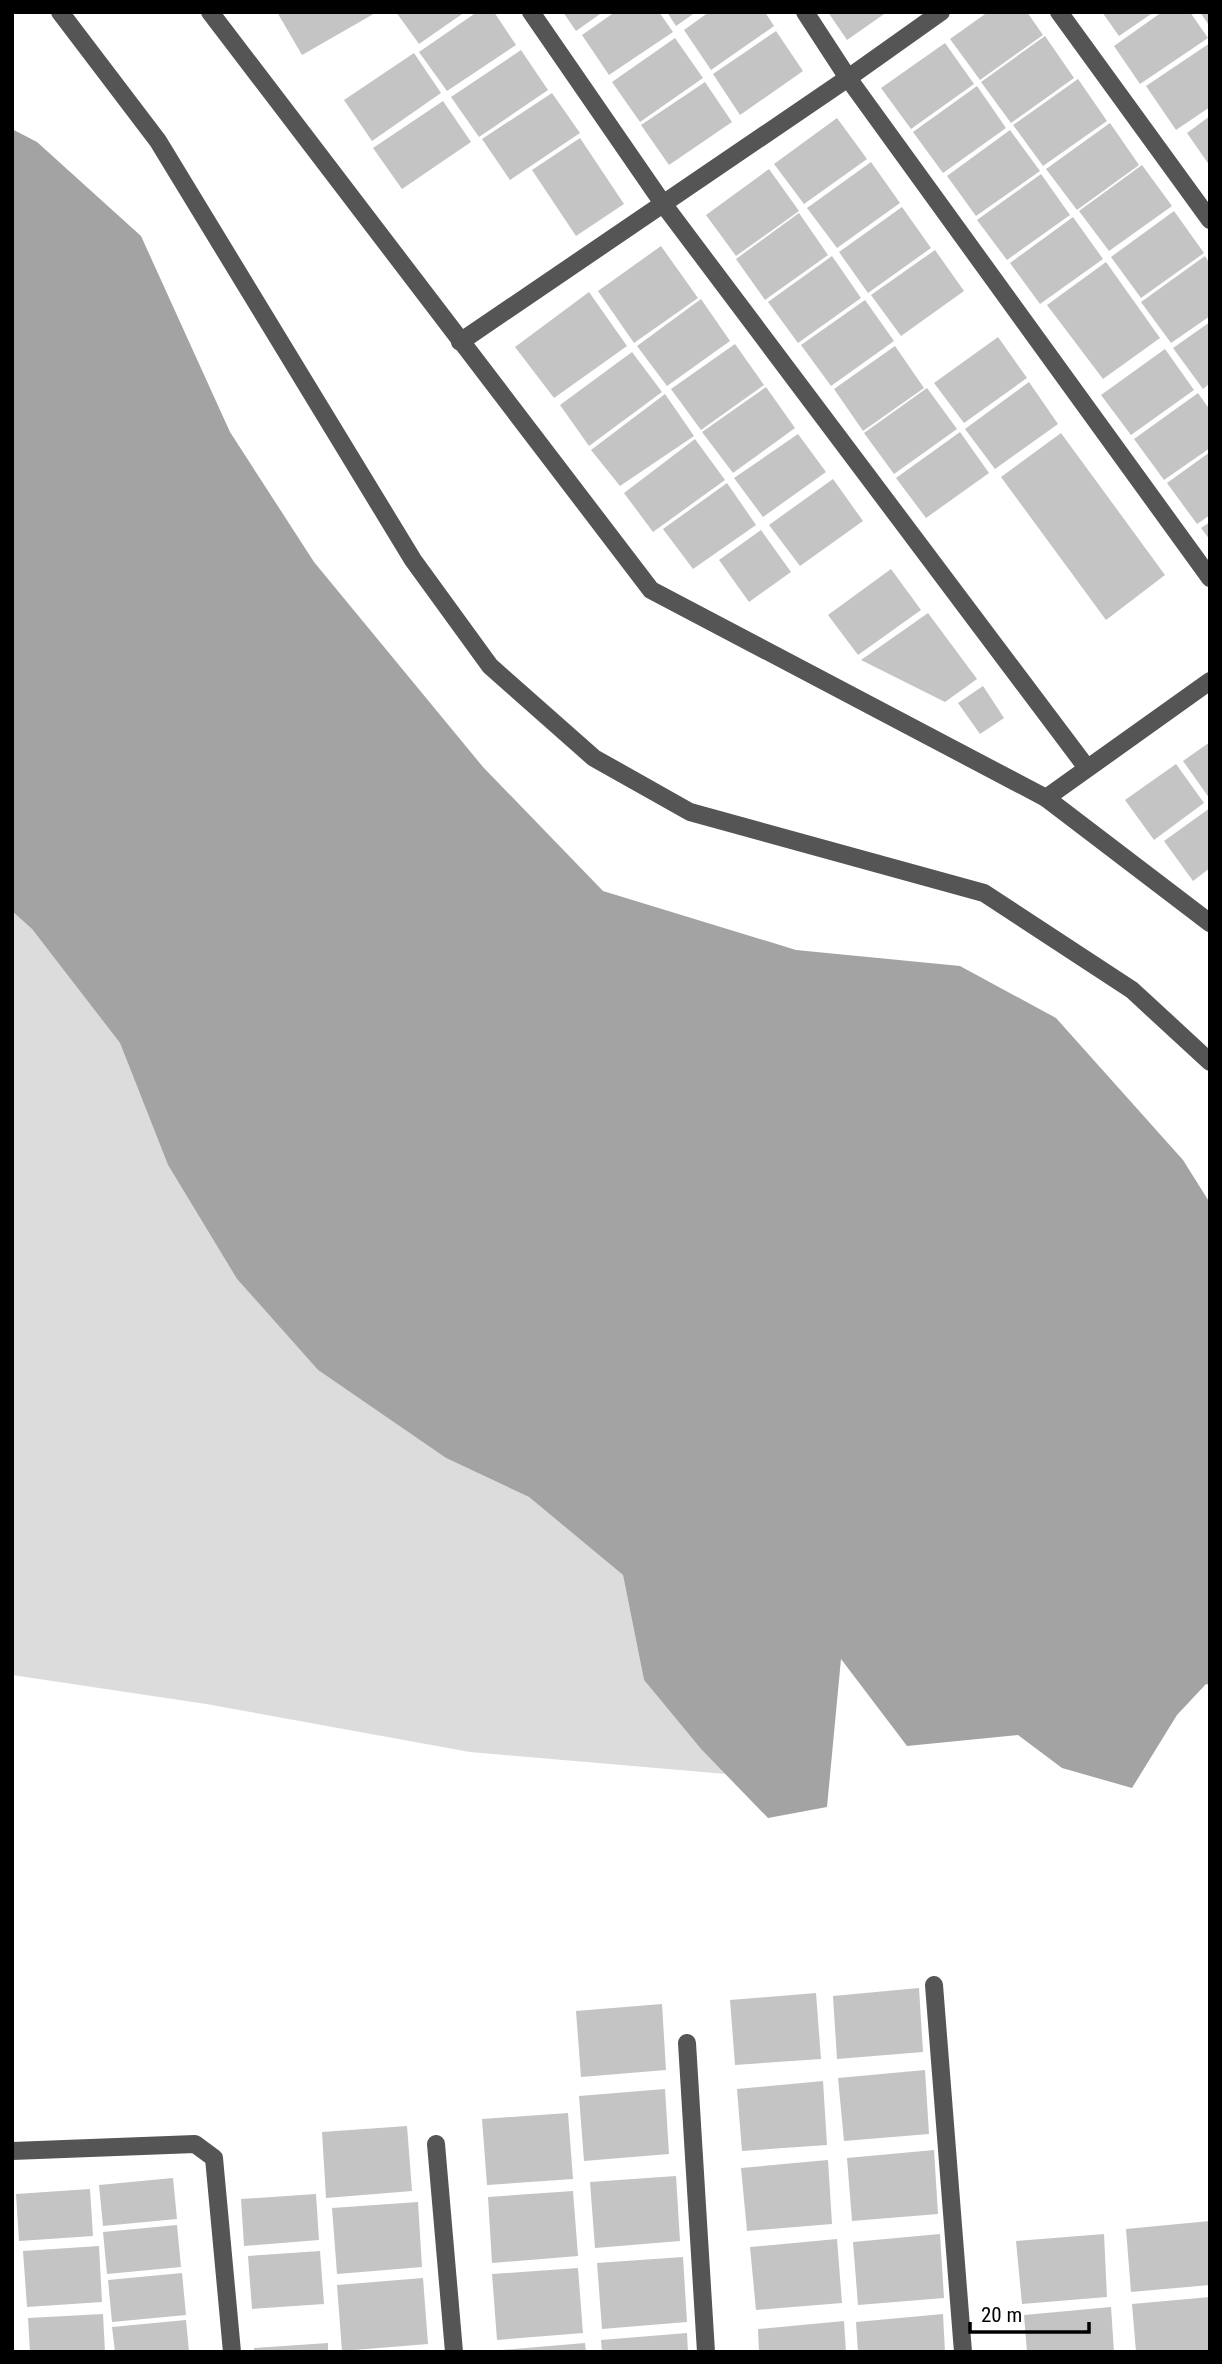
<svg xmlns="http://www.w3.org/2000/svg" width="1222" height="2364" font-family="'Roboto Condensed',sans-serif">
  <rect width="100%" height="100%" fill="#fff"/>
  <polygon fill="#dcdcdc" points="12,911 32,929 120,1043 168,1165 237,1279 318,1370 446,1458 529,1497 623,1575 644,1680 701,1749 726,1774 470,1752 206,1704 12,1675"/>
  <polygon fill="#a3a3a3" points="12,129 37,142 141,236 230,432 314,562 483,767 603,891 796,950 960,966 1056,1018 1183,1160 1210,1203 1210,1685 1206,1684 1177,1715 1132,1788 1062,1768 1018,1735 907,1746 841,1659 827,1807 768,1818 701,1749 644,1680 623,1575 529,1497 446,1458 318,1370 237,1279 168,1165 120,1043 32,929 12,911"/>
  <g fill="#c4c4c4">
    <polygon points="277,12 377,12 302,55"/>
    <polygon points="396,12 465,12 419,44"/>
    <polygon points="477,12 494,12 516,45 447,91 419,52"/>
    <polygon points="563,12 603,12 576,31"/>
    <polygon points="615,12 659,12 673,32 609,75 582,35"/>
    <polygon points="667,12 696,12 676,26"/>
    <polygon points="709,12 765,12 774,26 711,70 684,30"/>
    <polygon points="828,12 887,12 847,40"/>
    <polygon points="988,12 1027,12 1043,35 980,80 950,39"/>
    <polygon points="1102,12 1154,12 1119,36"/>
    <polygon points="1162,12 1190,12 1208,38 1140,84 1114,46"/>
    <polygon points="1200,12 1210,12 1210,27"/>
    <polygon points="776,31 803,71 740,115 713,74"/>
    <polygon points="1045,36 1074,78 1011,123 981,82"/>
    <polygon points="675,38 703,78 640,122 612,82"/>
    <polygon points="945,43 974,84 911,129 881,88"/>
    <polygon points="1210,43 1210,107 1176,130 1146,86"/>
    <polygon points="521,50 548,90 479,137 451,97"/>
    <polygon points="414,53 441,93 372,141 344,100"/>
    <polygon points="1078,79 1107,121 1043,166 1013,125"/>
    <polygon points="705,82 732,122 669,165 641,125"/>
    <polygon points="977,86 1006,128 943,173 913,132"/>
    <polygon points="552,93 580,133 510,180 482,139"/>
    <polygon points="443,101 471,142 402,189 373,148"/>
    <polygon points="1210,116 1210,166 1187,133"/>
    <polygon points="837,118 867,159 804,204 774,164"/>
    <polygon points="1110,123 1139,165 1077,210 1046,169"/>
    <polygon points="1010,130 1040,171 976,216 947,176"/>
    <polygon points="580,138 624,204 576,236 532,170"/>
    <polygon points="871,162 900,203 837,248 807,208"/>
    <polygon points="1142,165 1172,206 1109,251 1079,211"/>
    <polygon points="769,169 799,211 736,256 706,215"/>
    <polygon points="1041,174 1070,215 1007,260 977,220"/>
    <polygon points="902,207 931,248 868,293 839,252"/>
    <polygon points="1174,211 1204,253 1141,298 1111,257"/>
    <polygon points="799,213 828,255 765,300 736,259"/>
    <polygon points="1073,217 1103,259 1040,304 1010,263"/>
    <polygon points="661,246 698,298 634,343 598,291"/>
    <polygon points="935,250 964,291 901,336 871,295"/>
    <polygon points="832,256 861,298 798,343 768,302"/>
    <polygon points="1205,256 1210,264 1210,316 1171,343 1141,302"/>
    <polygon points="1106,262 1160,338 1103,379 1047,305"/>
    <polygon points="589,292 627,346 554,398 515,347"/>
    <polygon points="701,299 730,341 667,386 637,346"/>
    <polygon points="865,300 894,341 831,386 801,345"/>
    <polygon points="1210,322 1210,383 1203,389 1173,348"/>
    <polygon points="998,337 1027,378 964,423 934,383"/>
    <polygon points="735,344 764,385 701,430 671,389"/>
    <polygon points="895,346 924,388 863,431 834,389"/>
    <polygon points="1165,349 1194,390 1131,435 1101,395"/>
    <polygon points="632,352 662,392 589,446 560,405"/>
    <polygon points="1029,382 1058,424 995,469 965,429"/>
    <polygon points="766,387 795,428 733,473 702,432"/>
    <polygon points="927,388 957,429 894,474 864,433"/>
    <polygon points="1198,393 1210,410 1210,448 1164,480 1134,439"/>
    <polygon points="665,394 694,436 620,486 591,450"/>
    <polygon points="960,432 989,473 926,518 896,478"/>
    <polygon points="1061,433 1165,575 1106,620 1001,477"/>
    <polygon points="798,434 826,472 763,517 734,478"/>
    <polygon points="695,439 725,480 653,532 624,493"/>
    <polygon points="1210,452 1210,515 1197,524 1167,483"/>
    <polygon points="833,479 863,521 800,566 769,525"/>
    <polygon points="727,483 756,525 693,569 663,529"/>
    <polygon points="1210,522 1210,540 1201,528"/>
    <polygon points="761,530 791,572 749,602 719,560"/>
    <polygon points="891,569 921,610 858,655 828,615"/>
    <polygon points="928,613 977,679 945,702 861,660"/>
    <polygon points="983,686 1004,718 980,734 958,703"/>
    <polygon points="1210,742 1210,799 1183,761"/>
    <polygon points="1176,764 1204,803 1154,840 1125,800"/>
    <polygon points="1210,808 1210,868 1193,881 1164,841"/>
    <polygon points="919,1988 923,2052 837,2059 833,1996"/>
    <polygon points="816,1993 821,2059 735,2065 730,2000"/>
    <polygon points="662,2004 666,2070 581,2077 576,2011"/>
    <polygon points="925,2070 929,2134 844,2141 838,2078"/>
    <polygon points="823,2081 827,2145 742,2151 737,2089"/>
    <polygon points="665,2089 669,2154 584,2161 579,2096"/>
    <polygon points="568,2113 573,2179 487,2185 482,2119"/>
    <polygon points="407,2126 412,2191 326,2198 322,2132"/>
    <polygon points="934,2150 938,2214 852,2221 847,2158"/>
    <polygon points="828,2160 832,2224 747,2231 741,2168"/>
    <polygon points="676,2176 680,2241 595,2248 590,2182"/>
    <polygon points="173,2178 177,2219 103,2226 99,2185"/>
    <polygon points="90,2189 93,2236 19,2241 16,2194"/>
    <polygon points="573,2191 578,2256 492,2263 488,2197"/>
    <polygon points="316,2194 319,2240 244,2246 241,2199"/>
    <polygon points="418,2202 422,2267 337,2274 332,2208"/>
    <polygon points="1210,2221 1210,2285 1131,2292 1126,2229"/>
    <polygon points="177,2225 181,2267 107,2274 103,2232"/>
    <polygon points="940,2234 944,2298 858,2305 853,2242"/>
    <polygon points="1104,2234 1107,2297 1022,2304 1016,2241"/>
    <polygon points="837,2239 842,2303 756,2310 750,2247"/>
    <polygon points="99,2246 102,2302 27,2307 23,2251"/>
    <polygon points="320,2251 324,2304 252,2309 248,2256"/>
    <polygon points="683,2257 687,2322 602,2329 597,2263"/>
    <polygon points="578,2268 583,2333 497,2340 492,2274"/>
    <polygon points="182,2273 186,2315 112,2322 108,2280"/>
    <polygon points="423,2278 428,2344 342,2351 337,2285"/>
    <polygon points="1210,2297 1210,2352 1136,2352 1132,2304"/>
    <polygon points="1111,2307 1114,2352 1027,2352 1024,2315"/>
    <polygon points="103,2314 105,2352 30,2352 28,2318"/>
    <polygon points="943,2314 945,2352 858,2352 856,2322"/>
    <polygon points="186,2320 189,2352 115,2352 112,2327"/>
    <polygon points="844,2321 846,2352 759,2352 758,2329"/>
    <polygon points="687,2333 688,2352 602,2352 601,2340"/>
    <polygon points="328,2343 328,2352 254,2352 254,2348"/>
    <polygon points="585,2343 586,2352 501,2352 501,2350"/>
  </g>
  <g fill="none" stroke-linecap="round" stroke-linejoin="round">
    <g stroke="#555" stroke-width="18">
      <polyline points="60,12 158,141 413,560 490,666 594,758 690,812 984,893 1132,990 1210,1062"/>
      <polyline points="210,12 651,590 1046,798 1210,923"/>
      <polyline points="531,12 664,205 1087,768"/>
      <polyline points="805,12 848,78 941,12"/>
      <polyline points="1059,12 1210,220"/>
      <polyline points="460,342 848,78 1210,578"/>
      <polyline points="1046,798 1210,681"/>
      <polyline points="934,1985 963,2352"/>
      <polyline points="687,2043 706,2352"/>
      <polyline points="436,2144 454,2352"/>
      <polyline points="12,2151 195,2144 214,2158 232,2352"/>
    </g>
  </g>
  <rect width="1222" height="2364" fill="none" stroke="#000000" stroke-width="28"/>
  <path d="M970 2322v10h119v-10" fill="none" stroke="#000000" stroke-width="3.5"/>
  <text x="981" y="2322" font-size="21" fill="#000000" stroke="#ffffff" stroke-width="5" paint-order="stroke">20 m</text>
</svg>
